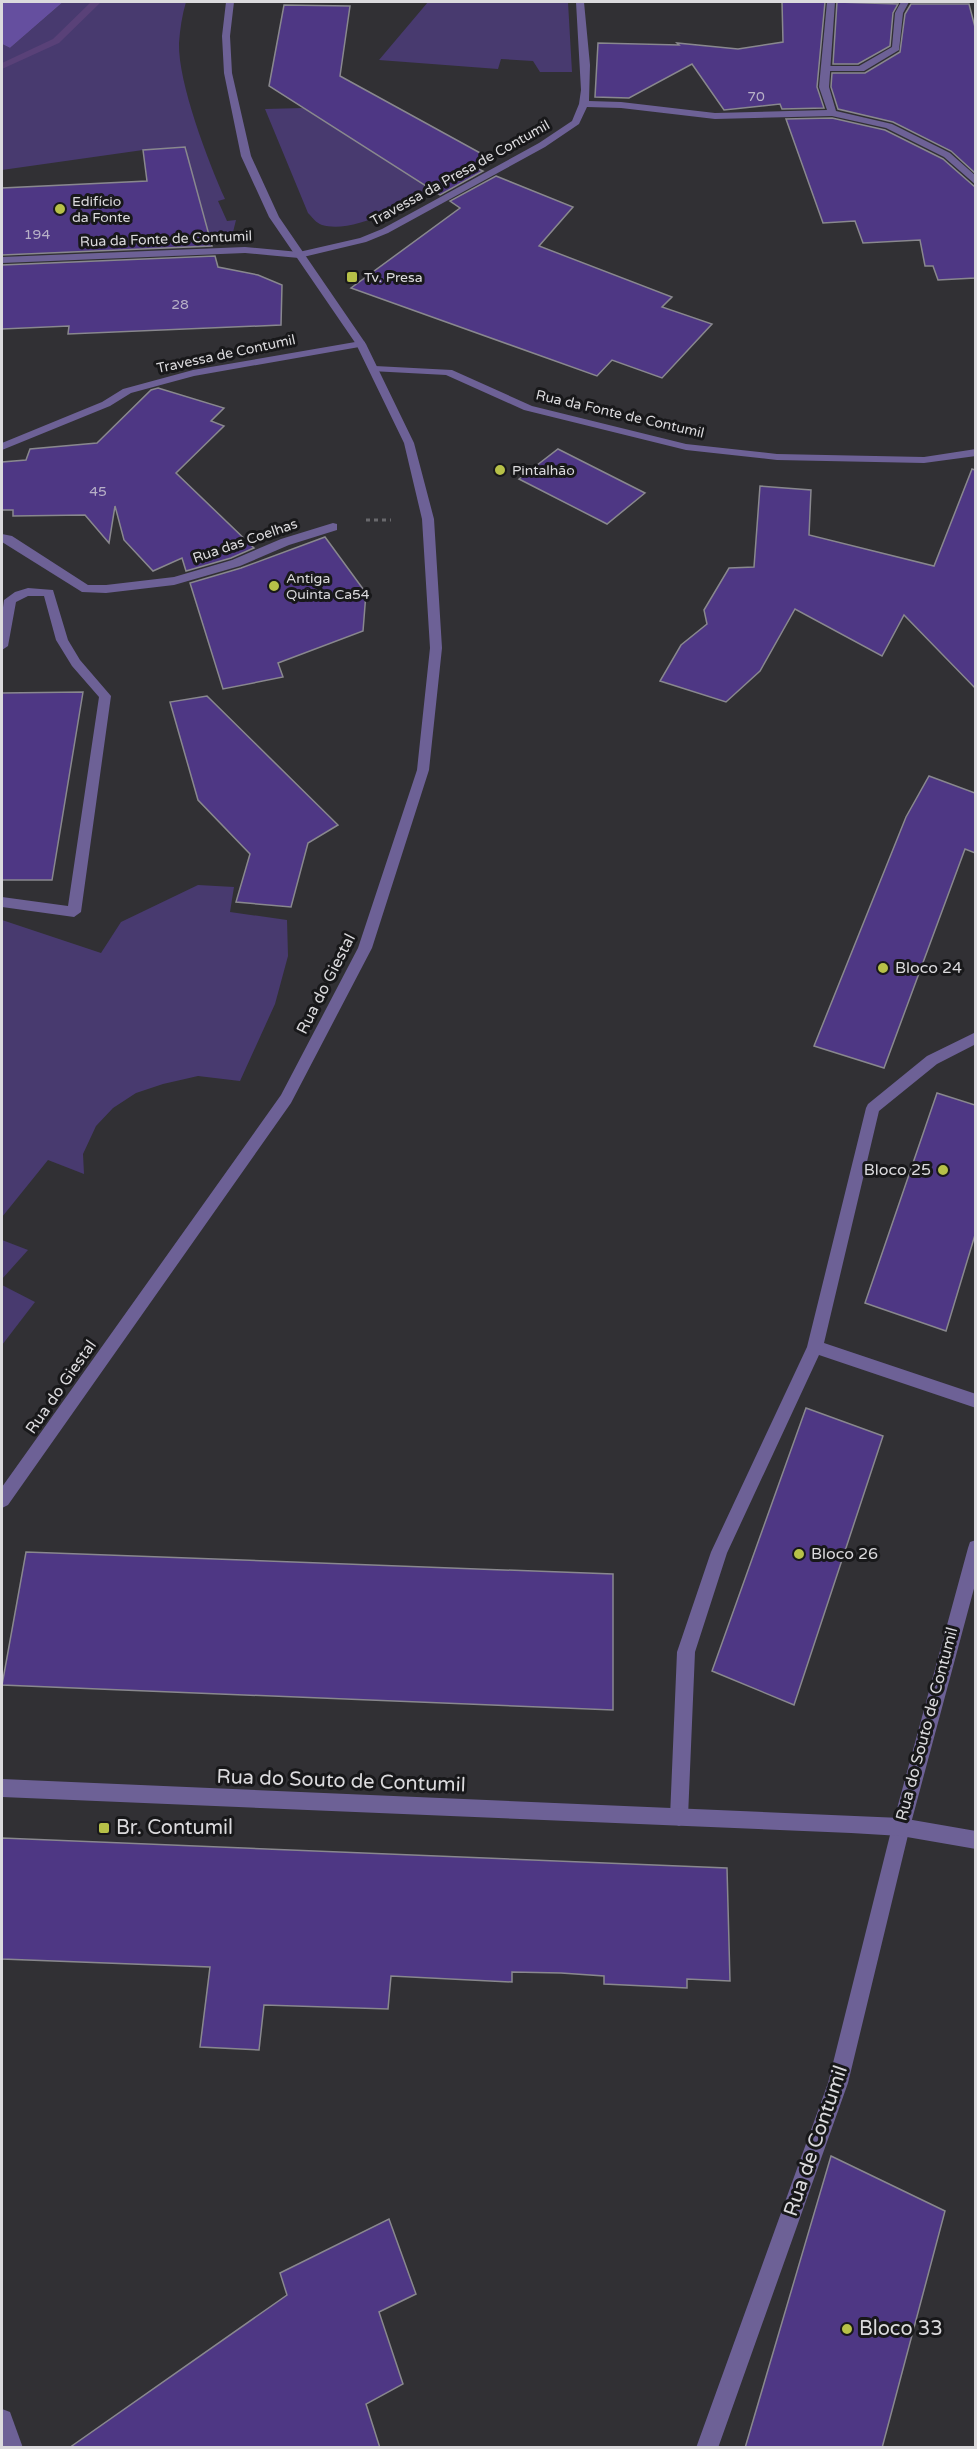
<svg xmlns="http://www.w3.org/2000/svg" width="977" height="2449" font-family="'Varela Round',sans-serif">
  <rect width="100%" height="100%" fill="#313034"/>
  <g fill="#483a6f">
    <path d="M 63,2 L 186,2 C 182,15 180,29 179,43 C 178,83 208,161 225,199 L 218,201 L 227,221 L 236,220 L 233,232 L 223,237 L 209,240 L 189,169 L 186,147 L 143,150 L 2,170 L 2,44 L 10,48 Z"/>
    <polygon points="428,2 568,2 572,72 540,72 533,61 501,59 498,69 379,60"/>
    <path d="M 303,108 L 432,189 C 405,205 353,234 322,225 C 316,223 312,217 308,213 L 265,109 Z"/>
    <polygon points="198,885 234,887 230,912 287,920 288,956 275,1004 240,1081 198,1076 163,1084 136,1093 113,1108 96,1126 83,1154 84,1174 48,1160 2,1217 2,920 101,953 121,922"/>
    <polygon points="2,1240 28,1250 2,1279"/>
    <polygon points="2,1285 35,1302 2,1345"/>
  </g>
  <polygon fill="#654f9f" points="2,2 63,2 10,48 2,44"/>
  <g fill="none" stroke-linecap="round" stroke-linejoin="round">
    <polygon fill="#594178" fill-rule="evenodd" points="91,2 101,2 59,43 2,69 2,63 53,39"/>
  </g>
  <g fill="#4e3784" stroke="#89888e" stroke-width="1.5">
    <polygon points="782,2 825,2 817,87 824,108 782,109 780,104 724,110 692,64 629,98 595,97 598,43 679,45 677,43 738,49 783,42"/>
    <polygon points="837,2 898,4 893,13 890,46 858,64 833,64"/>
    <polygon points="911,4 969,4 975,27 975,173 951,151 893,122 838,109 831,87 832,73 865,73 900,52 905,14"/>
    <polygon points="284,5 350,6 340,76 493,160 476,168 483,171 440,195 269,86"/>
    <polygon points="832,118 885,130 943,159 975,187 975,278 938,280 933,266 925,266 920,240 863,243 855,221 823,223 786,119"/>
    <polygon points="185,147 212,246 2,255 2,188 147,181 143,150"/>
    <polygon points="496,176 573,207 539,246 672,297 662,307 712,324 662,378 612,360 597,376 351,288 460,208 450,201"/>
    <polygon points="215,256 218,267 258,275 282,285 281,325 68,334 69,326 2,329 2,265"/>
    <polygon points="158,388 224,408 211,421 224,426 176,473 254,548 231,558 186,571 182,558 153,571 124,540 115,506 109,543 85,515 13,516 13,510 2,510 2,462 26,460 30,449 97,443 151,390"/>
    <polygon points="558,449 645,493 607,524 519,479"/>
    <polygon points="972,469 975,470 975,688 904,615 882,656 795,609 760,671 726,702 660,681 681,645 707,624 704,610 729,568 754,567 760,486 811,490 809,535 934,566"/>
    <polygon points="325,537 366,593 363,631 278,663 283,677 223,689 190,583 241,568"/>
    <polygon points="83,692 52,880 2,880 2,693"/>
    <polygon points="207,696 338,825 308,843 291,907 236,902 250,854 198,800 170,702"/>
    <polygon points="929,776 975,793 975,853 965,849 884,1068 814,1046 906,817"/>
    <polygon points="937,1093 975,1105 975,1235 946,1331 865,1303"/>
    <polygon points="806,1408 883,1436 794,1705 712,1671"/>
    <polygon points="26,1552 613,1574 613,1710 2,1685"/>
    <polygon points="2,1838 727,1868 730,1981 687,1979 687,1988 604,1984 604,1976 561,1973 512,1972 512,1982 391,1976 388,2009 264,2005 259,2050 200,2047 210,1967 2,1959"/>
    <polygon points="831,2156 945,2211 882,2448 745,2448"/>
    <polygon points="389,2219 416,2294 379,2312 403,2384 366,2404 380,2448 69,2448 287,2295 280,2273"/>
  </g>
  <g fill="none" stroke-linecap="round" stroke-linejoin="round">
    <polyline stroke="#69686c" stroke-width="3" stroke-dasharray="4 4" stroke-linecap="butt" points="366,520 391,520"/>
    <polygon fill="#6d6196" fill-rule="evenodd" points="901,2 909,2 903,13 899,50 864,71 823,71 823,67 826,66 859,66 892,47 895,13"/>
    <g fill="#6d6196" fill-rule="evenodd">
      <polygon points="576,2 584,2 590,65 589,101 621,102 715,113 827,110 819,87 827,2 835,2 829,87 836,111 892,124 950,153 976,176 976,185 944,157 886,128 832,116 715,119 621,108 587,107 579,124 545,147 388,233 366,242 299,258 245,253 2,263 2,257 245,247 299,252 360,238 382,229 539,143 572,121 579,104 581,90"/>
      <polygon points="361,341 365,342 365,346 194,376 131,393 110,406 2,450 2,443 102,402 123,389 193,370"/>
      <polygon points="375,366 452,370 532,406 686,444 777,454 924,457 976,449 976,456 924,463 777,460 686,450 524,410 446,375 371,371 371,367"/>
      <polygon points="333,523 337,524 337,530 289,545 240,566 174,585 106,593 82,592 2,542 2,534 12,536 88,585 106,585 174,577 232,560 281,539"/>
      <polygon points="28,588 53,590 68,640 80,660 111,696 81,912 74,917 2,907 2,897 68,906 99,697 72,666 56,640 44,596 28,596 16,602 8,646 2,650 2,615 4,600 15,592"/>
      <polygon points="976,1032 976,1044 937,1064 879,1111 824,1343 976,1394 976,1408 819,1355 727,1553 695,1652 688,1817 685,1823 679,1826 673,1823 670,1817 677,1652 711,1552 807,1347 866,1108 868,1104 927,1056"/>
      <polygon points="976,1540 976,1581 910,1827 848,2083 718,2448 696,2448 828,2083 892,1827 968,1548 970,1542"/>
      <polygon points="2,2409 10,2412 23,2448 2,2448"/>
    </g>
    <g fill="#6d6196" fill-rule="evenodd">
      <polygon points="226,2 234,2 230,36 232,73 251,156 279,217 366,344 414,443 434,519 442,648 429,770 372,948 291,1103 8,1505 2,1508 2,1487 281,1095 358,948 417,770 430,648 422,519 404,443 356,344 269,217 241,156 224,73 222,36"/>
      <polygon points="2,1779 901,1818 976,1831 976,1849 901,1836 851,1833 2,1797"/>
    </g>
  </g>
  <g fill="#b7c148" stroke="#18181a" stroke-width="2">
    <circle cx="60" cy="209" r="6"/>
    <rect x="346" y="271" width="12" height="12" rx="3"/>
    <circle cx="500" cy="470" r="6"/>
    <circle cx="274" cy="586" r="6"/>
    <circle cx="883" cy="968" r="6"/>
    <circle cx="943" cy="1170" r="6"/>
    <circle cx="799" cy="1554" r="6"/>
    <rect x="98" y="1822" width="12" height="12" rx="3"/>
    <circle cx="847" cy="2329" r="6"/>
  </g>
  <g text-anchor="middle" dominant-baseline="central" stroke-width="6" stroke-linejoin="round" paint-order="stroke">
    <g font-size="14" fill="#b8b1c7">
      <text x="756" y="96">70</text>
      <text x="37" y="234">194</text>
      <text x="180" y="304">28</text>
      <text x="98" y="491">45</text>
    </g>
    <g font-size="14" fill="#dbdadd" stroke="#18181a">
      <text transform="translate(460 173) rotate(-29)">Travessa da Presa de Contumil</text>
      <text transform="translate(166 239) rotate(-2)">Rua da Fonte de Contumil</text>
      <text transform="translate(226 354) rotate(-12)">Travessa de Contumil</text>
      <text transform="translate(620 414) rotate(13)">Rua da Fonte de Contumil</text>
      <text transform="translate(245 541) rotate(-19)">Rua das Coelhas</text>
    </g>
    <g font-size="14" fill="#dbdadd" stroke="#18181a" text-anchor="start">
      <text x="72" y="201">Edifício<tspan x="72" dy="16">da Fonte</tspan></text>
      <text x="364" y="277">Tv. Presa</text>
      <text x="512" y="470">Pintalhão</text>
      <text x="286" y="578">Antiga<tspan x="286" dy="16">Quinta Ca54</tspan></text>
    </g>
    <g font-size="16" fill="#dbdadd" stroke="#18181a" text-anchor="start">
      <text x="895" y="968">Bloco 24</text>
      <text x="931" y="1170" text-anchor="end">Bloco 25</text>
      <text x="811" y="1554">Bloco 26</text>
    </g>
    <g font-size="16" fill="#dbdadd" stroke="#18181a">
      <text transform="translate(326 984) rotate(-63)">Rua do Giestal</text>
      <text transform="translate(61 1387) rotate(-55)">Rua do Giestal</text>
      <text transform="translate(927 1724) rotate(-75)">Rua do Souto de Contumil</text>
    </g>
    <g font-size="20" fill="#dbdadd" stroke="#18181a">
      <text transform="translate(341 1781) rotate(2)">Rua do Souto de Contumil</text>
      <text transform="translate(816 2141) rotate(-71)">Rua de Contumil</text>
    </g>
    <g font-size="20" fill="#dbdadd" stroke="#18181a" text-anchor="start">
      <text x="116" y="1828">Br. Contumil</text>
      <text x="859" y="2329">Bloco 33</text>
    </g>
  </g>
  <rect width="977" height="2449" fill="none" stroke="#dbdadd" stroke-width="6"/>
</svg>
